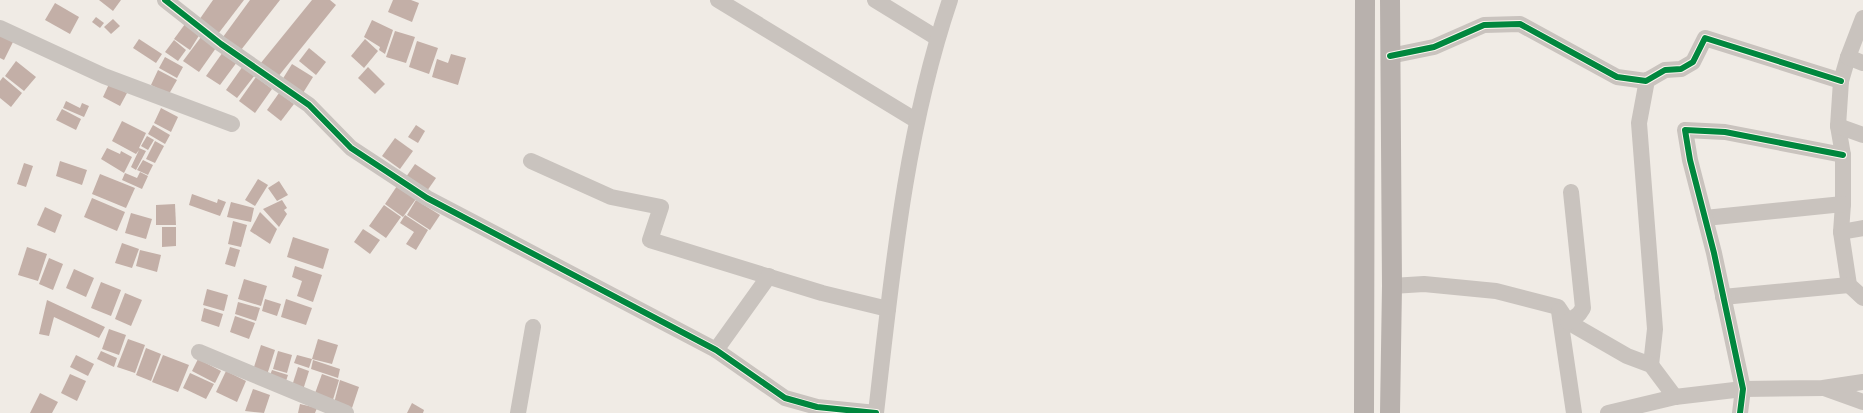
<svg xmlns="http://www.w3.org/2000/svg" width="1863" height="413" font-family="Arial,sans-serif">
  <rect width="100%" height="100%" fill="#f0ebe5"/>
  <g fill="#c3afa7">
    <polygon points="99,0 121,0 113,11"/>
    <polygon points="213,0 244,0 218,34 199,20"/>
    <polygon points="250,0 280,0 241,50 223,37"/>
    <polygon points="312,0 330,0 336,5 277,78 260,64"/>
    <polygon points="393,0 411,0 419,3 412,22 388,12"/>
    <polygon points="55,3 79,17 70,34 45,20"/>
    <polygon points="96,17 104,23 100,28 92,22"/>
    <polygon points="113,19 120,26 111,34 104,27"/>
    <polygon points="372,20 393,30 385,54 379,50 380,47 364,37"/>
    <polygon points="185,24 200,34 190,50 174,39"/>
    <polygon points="395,31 415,37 406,63 386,57"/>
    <polygon points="0,35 13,42 4,60 0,58"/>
    <polygon points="201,37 216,48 199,72 183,61"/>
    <polygon points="139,39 162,54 156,63 133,48"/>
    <polygon points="365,39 378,51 364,68 351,56"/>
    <polygon points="174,40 186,50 178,61 165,52"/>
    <polygon points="417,41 438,48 429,74 409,67"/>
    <polygon points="309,48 326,62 316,75 299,61"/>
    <polygon points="223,52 237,62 220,85 206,76"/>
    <polygon points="451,54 466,58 458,85 432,77 437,59 448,63"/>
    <polygon points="165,57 183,67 177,78 159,68"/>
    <polygon points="16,61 36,77 24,91 5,76"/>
    <polygon points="292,64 313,77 303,93 282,80"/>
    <polygon points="243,66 255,75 237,98 226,90"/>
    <polygon points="368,67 385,84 375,94 358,78"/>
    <polygon points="158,70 177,80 169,94 151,85"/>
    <polygon points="3,77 22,93 11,107 0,98 0,81"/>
    <polygon points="256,77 272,89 255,113 239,101"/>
    <polygon points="109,84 127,93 120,106 103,97"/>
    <polygon points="279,93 294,104 281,121 267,110"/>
    <polygon points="66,101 80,108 82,103 89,106 84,117 63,108"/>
    <polygon points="161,108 178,117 171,132 154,123"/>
    <polygon points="62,109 81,119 76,130 56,120"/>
    <polygon points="122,121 146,133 139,148 146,151 136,170 131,167 139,150 136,154 112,141"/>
    <polygon points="153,125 170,135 165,144 148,134"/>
    <polygon points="416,125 425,131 418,143 408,137"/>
    <polygon points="147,136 154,140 148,150 141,146"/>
    <polygon points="395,138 413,151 400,169 382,156"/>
    <polygon points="155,141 164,146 155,163 146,159"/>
    <polygon points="107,148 120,154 121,151 132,157 124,173 101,159"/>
    <polygon points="143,160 153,165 148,175 137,170"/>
    <polygon points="60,161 87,170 82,185 56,176"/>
    <polygon points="24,163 33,166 26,187 17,184"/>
    <polygon points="415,164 436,178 427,191 406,177"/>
    <polygon points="140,172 148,176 142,189 122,180 125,173 137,178"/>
    <polygon points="100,174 135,188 126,208 92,194"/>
    <polygon points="258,179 268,185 255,206 245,200"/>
    <polygon points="279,181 288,195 277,201 268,188"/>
    <polygon points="397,186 416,199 403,217 385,204"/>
    <polygon points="192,194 217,203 218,199 226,202 220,216 189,205"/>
    <polygon points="92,198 125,212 117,231 84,217"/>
    <polygon points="282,200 287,208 284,210 287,214 279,227 263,209"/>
    <polygon points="416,200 440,215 430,230 407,215"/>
    <polygon points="231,202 254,208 251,222 227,217"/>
    <polygon points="175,204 176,225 156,225 156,205"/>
    <polygon points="384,205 401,217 386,238 369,226"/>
    <polygon points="45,207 62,215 55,233 37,225"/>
    <polygon points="260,212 277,229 270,244 250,231"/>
    <polygon points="131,213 152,219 146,239 125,233"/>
    <polygon points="405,215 428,230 416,250 406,244 414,232 400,223"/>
    <polygon points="233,221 247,225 241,247 228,244"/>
    <polygon points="162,227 176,227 176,246 162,247"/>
    <polygon points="363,229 380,240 370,254 354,242"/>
    <polygon points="293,237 329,249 323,269 287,257"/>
    <polygon points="122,243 139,249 132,268 115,263"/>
    <polygon points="27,247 47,254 38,281 18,275"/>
    <polygon points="230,247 240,250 235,267 225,264"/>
    <polygon points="140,250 161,255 157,272 136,266"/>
    <polygon points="49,258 63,264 53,290 39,284"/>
    <polygon points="295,266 322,275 313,302 297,296 302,281 292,277"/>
    <polygon points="74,269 94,278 86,297 66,288"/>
    <polygon points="244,279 267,286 261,306 238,299"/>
    <polygon points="101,282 121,290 111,316 91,308"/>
    <polygon points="207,289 228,295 224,311 203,305"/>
    <polygon points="125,293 142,300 131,326 115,319"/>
    <polygon points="265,299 281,304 277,316 262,311"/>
    <polygon points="286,299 312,308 306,325 281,317"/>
    <polygon points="47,300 105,327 99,338 54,317 49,336 39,334"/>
    <polygon points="238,302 260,308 256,321 235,314"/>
    <polygon points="204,308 223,314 219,327 201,321"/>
    <polygon points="235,316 255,323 249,339 230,332"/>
    <polygon points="109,329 126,335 119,355 102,349"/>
    <polygon points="128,339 145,345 135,373 117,367"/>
    <polygon points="318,339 338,345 332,364 312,359"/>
    <polygon points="261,345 275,350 267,375 253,370"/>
    <polygon points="146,348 161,354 151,381 136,375"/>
    <polygon points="101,351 117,358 114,367 97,359"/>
    <polygon points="278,351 292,355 287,373 273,369"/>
    <polygon points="76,355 94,364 88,376 70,367"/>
    <polygon points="163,355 189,365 178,392 152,382"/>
    <polygon points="297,355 312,359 309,368 294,363"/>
    <polygon points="198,359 221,371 215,383 192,371"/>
    <polygon points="313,360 340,369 338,378 311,369"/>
    <polygon points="298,367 309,371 303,390 292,386"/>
    <polygon points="272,370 288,375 285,384 269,378"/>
    <polygon points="226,371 246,381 237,402 216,392"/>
    <polygon points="190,373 214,384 206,399 183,388"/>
    <polygon points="70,374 86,381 77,401 61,393"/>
    <polygon points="322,374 339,380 332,403 314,396"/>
    <polygon points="340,380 359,387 352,408 334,403"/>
    <polygon points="253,389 270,395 264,413 245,411"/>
    <polygon points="40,393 58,402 52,413 30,413"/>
    <polygon points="412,403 424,410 423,413 407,413"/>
    <polygon points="300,404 317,408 315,413 298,413"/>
  </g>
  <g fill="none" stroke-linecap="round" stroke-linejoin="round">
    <g stroke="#c9c3be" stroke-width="16">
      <polyline points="165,0 221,44 309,105 351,148 427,198 716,350 785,398 817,407 876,413"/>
      <polyline points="718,0 917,121"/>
      <polyline points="875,0 937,38"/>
      <polyline points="1863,18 1848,57 1841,81 1838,126 1843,155 1843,204 1841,232 1849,285 1863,298"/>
      <polyline points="0,28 104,76 232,124"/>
      <polyline points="1390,56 1434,47 1484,25 1520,24 1617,77 1646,81 1665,70 1681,69 1693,62 1705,38 1841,81"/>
      <polyline points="1848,57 1863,63"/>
      <polyline points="1647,80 1639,123 1655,329 1651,365"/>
      <polyline points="1838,126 1863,135"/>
      <polyline points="531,161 611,197 661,207 650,240 822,293 888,309"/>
      <polyline points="1705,218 1843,204"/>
      <polyline points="1841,232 1863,228"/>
      <polyline points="1392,286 1424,284 1496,291 1558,307 1568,322 1627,356 1651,365 1675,397"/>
      <polyline points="1723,297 1849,285"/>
      <polyline points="1559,311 1574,413"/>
      <polyline points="1568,322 1579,314 1583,308 1571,192"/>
      <polyline points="716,350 769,276"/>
      <polyline points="199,352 346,413"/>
      <polyline points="1824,388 1863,402"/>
      <polyline points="518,413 533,327"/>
      <path d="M 876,413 C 892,274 905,133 950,0"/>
      <polyline points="1608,413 1675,397 1743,389 1823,388 1863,382"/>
      <polyline points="1740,413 1743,389 1714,253 1690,160 1685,130 1725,132 1843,155"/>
    </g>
    <g stroke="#b8b1ad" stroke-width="20">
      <polyline points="1364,413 1365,0"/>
      <polyline points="1390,413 1392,286 1390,0"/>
    </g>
    <defs>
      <g id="cycleway">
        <polyline points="165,0 221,44 309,105 351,148 427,198 716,350 785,398 817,407 876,413"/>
        <polyline points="1390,56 1434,47 1484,25 1520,24 1617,77 1646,81 1665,70 1681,69 1693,62 1705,38 1841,81"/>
        <polyline points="1740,413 1743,389 1714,253 1690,160 1685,130 1725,132 1843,155"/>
      </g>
    </defs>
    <use href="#cycleway" stroke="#fbf5ee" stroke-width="8"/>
    <use href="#cycleway" stroke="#00873e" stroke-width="6"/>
  </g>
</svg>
